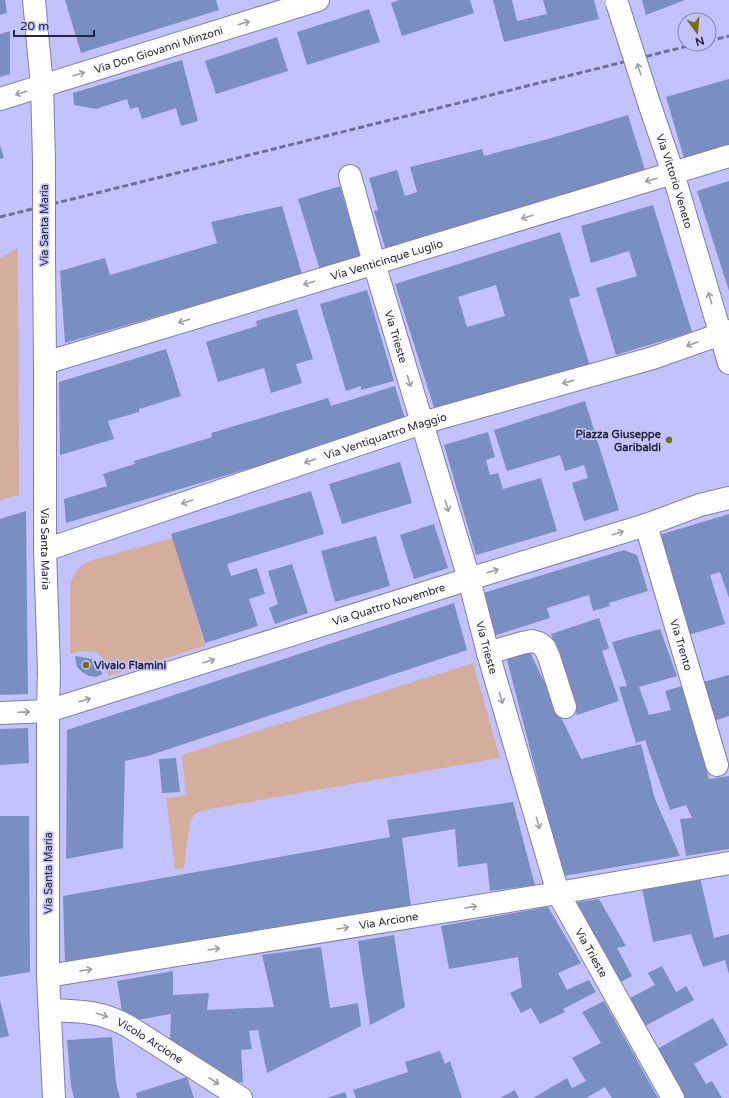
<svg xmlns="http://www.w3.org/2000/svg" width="729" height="1098" font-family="'Varela Round',sans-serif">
  <rect width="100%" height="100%" fill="#c4c2fd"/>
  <g fill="#d4ad9c">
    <polygon points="18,248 19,495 0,500 0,258"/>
    <path d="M 173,538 L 205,646 L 108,676 L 104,661 L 97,652 L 82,651 L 70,654 L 70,586 C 74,571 79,566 92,560 Z"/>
    <polygon points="473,663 500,758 209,809 196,813 190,821 184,868 175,870 166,798 186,796 182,755"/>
  </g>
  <g fill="#798fc2" fill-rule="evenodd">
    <polygon points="0,0 5,0 7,13 0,15"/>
    <polygon points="65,0 216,0 219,10 81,53"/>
    <polygon points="399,0 470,0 474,13 402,36 391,3"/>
    <polygon points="493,0 512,0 517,21 547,14 543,0 594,0 599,19 504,42"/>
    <polygon points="642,0 685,0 646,15"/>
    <polygon points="369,9 380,42 307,65 297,32"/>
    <polygon points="10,31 10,74 0,77 0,34"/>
    <polygon points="277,37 288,71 216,94 205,61"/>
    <polygon points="182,60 198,121 181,126 176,108 142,119 138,107 130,109 127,99 96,109 74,105 73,93"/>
    <polygon points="729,79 729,144 684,158 666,97"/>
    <polygon points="628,115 646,173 508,215 507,212 420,237 421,241 386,251 374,211 378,210 369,178 397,170 405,196 417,192 410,167 482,149 484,156 548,139"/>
    <polygon points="0,145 4,158 0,159"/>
    <polygon points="729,181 729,291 697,191"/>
    <polygon points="340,186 361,258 320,270 298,199"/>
    <polygon points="653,205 692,332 616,355 596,288 637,276 629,251 591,263 581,226"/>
    <polygon points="282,206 302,274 65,343 60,271 105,258 110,275 217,243 211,222"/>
    <path d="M 560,232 L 580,296 L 569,299 L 590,366 L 436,414 L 395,284 ZM 496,285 L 505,316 L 467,327 L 458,297 Z"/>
    <polygon points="367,290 394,381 361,390 361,386 346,391 320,304"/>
    <polygon points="297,309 313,359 296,364 302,383 271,393 264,368 218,382 206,342 257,326 256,321"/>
    <polygon points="166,349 181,396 139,409 139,412 108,421 114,439 60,455 59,382"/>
    <polygon points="395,386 406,422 66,523 64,499 107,486 103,474 135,464 134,461 212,437 211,433 328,398 331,406"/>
    <polygon points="585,401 619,510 584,521 572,483 588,478 584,465 565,471 560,455 507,471 494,430"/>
    <polygon points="488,432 495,457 486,460 490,475 498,473 503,489 541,478 557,531 476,555 444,445"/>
    <polygon points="400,462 412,503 342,524 329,484"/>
    <polygon points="311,491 324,534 227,564 231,576 257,568 265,594 249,599 258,626 205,643 171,534"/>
    <polygon points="26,511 28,694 0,695 0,519"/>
    <polygon points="729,514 729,598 720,572 710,575 725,624 688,635 656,536"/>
    <polygon points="434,524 448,568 414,579 400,535"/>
    <polygon points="376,536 390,586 335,602 321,551"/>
    <polygon points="624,550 637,555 648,591 609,603 610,606 593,611 589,595 547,608 550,618 493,636 480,594"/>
    <polygon points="292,564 308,613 275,624 269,608 278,604 268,571"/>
    <polygon points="454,603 467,650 148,756 125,761 123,848 66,859 67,730"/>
    <polygon points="599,618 609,648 602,651 619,701 577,715 551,634"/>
    <polygon points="660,629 677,676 639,687 649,715 671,710 665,691 682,686 709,779 729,776 729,849 686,856 680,819 692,818 686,805 670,810 645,740 636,743 619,687 627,686 612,642"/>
    <polygon points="529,650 581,759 641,744 655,799 680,856 563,876 506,656"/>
    <polygon points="75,656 92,659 103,674 96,677 89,676 82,672 77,667"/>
    <polygon points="729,675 729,716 714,721 703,682"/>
    <polygon points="28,728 29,763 0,765 0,729"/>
    <polygon points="176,758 180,792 162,793 159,759"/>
    <polygon points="513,802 535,885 490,891 487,863 458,867 455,829 402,838 411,906 99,961 65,965 63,896 390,837 387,820"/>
    <polygon points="0,816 29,816 30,972 0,977"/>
    <polygon points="700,877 714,938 729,934 729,974 725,960 703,967 691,934 653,942 642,888"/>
    <polygon points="599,899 626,946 617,948 632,976 617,984 572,903"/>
    <polygon points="548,907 581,963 558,973 567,990 589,980 596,992 563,1009 565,1012 540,1024 531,1008 521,1013 510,993 522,987 518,957 449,969 441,926"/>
    <polygon points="394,935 405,1007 370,1025 358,941"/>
    <polygon points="321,947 330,1008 358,1003 361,1026 267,1073 258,1030 249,1031 252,1049 241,1050 243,1082 233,1083 170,1045 171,1014 131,1021 123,1017 117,981 173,971 173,995 209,993 207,1010 274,1007 262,955"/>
    <polygon points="662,966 676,992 686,986 694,1000 645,1026 630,998 655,985 648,973"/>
    <polygon points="0,1000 9,1036 0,1038"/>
    <polygon points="604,1001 658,1098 612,1098 605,1087 586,1098 533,1098 567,1078 572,1088 586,1081 572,1058 601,1043 582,1012"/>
    <polygon points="713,1018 728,1045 694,1064 706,1084 712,1081 722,1098 685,1098 657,1049"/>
    <polygon points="112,1037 116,1083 120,1098 74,1098 71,1086 67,1040"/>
    <polygon points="440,1051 445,1064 450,1061 462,1098 356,1098 353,1090 408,1072 405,1062"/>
    <polygon points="187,1077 194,1098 137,1098 136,1093"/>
    <polygon points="515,1090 519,1098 500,1098"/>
    <polygon points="345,1092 347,1098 327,1098"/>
  </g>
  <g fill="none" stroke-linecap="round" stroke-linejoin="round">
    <defs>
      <g id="minor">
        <path id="s1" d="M 0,99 L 318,0"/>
        <path id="s2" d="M 650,106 L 673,173 L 729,363"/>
        <path id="s3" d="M 350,176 L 374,263 L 469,579 L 488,653 L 558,893 L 673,1098"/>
        <path id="s4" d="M 45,363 L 729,156"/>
        <path id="s5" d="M 646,525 L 717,765"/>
        <path id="s6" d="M 45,550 L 422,423 L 653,358 L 729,331"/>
        <polyline points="488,653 522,643 532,641 539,643 545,648 549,657 565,707"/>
        <path id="s7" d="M 0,713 L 48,711 L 469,579 L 646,525 L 700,505 L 729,498"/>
        <path id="s8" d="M 48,976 L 558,893 L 729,863"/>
        <path id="s9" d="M 50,1010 C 79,1011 101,1011 128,1026 L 241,1098"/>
      </g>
      <g id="major">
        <polyline points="34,0 42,86 44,160"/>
        <path id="s10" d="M 44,256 L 45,363 L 45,550 L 49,671 L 48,711 L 48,976 L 54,1098"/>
      </g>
    </defs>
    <use href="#minor" stroke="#807db3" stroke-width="24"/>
    <use href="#major" stroke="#807db3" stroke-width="24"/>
    <use href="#minor" stroke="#fff" stroke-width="22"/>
    <use href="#major" stroke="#fff" stroke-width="22"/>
    <g stroke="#706e96" stroke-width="3" stroke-dasharray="6 3" stroke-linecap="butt">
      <polyline points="709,41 729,36"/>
      <polyline points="0,217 696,44"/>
    </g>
    <defs>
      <polyline id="minor-bridge" points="617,3 650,106"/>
      <polyline id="major-bridge" points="44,256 44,160"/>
    </defs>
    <use href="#minor-bridge" stroke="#807db3" stroke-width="24" stroke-linecap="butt"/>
    <use href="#major-bridge" stroke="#807db3" stroke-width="24" stroke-linecap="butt"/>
    <use href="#minor-bridge" stroke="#fff" stroke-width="22"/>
    <use href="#major-bridge" stroke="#fff" stroke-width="22"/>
  </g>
  <defs><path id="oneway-shaft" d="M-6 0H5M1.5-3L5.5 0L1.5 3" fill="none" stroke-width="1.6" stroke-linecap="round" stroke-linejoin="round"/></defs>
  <g stroke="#9d9da7">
    <use href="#oneway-shaft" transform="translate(244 23) rotate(-17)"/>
    <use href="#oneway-shaft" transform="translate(639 69) rotate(-108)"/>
    <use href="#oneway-shaft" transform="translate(79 74) rotate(-17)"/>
    <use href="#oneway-shaft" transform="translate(21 93) rotate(163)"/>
    <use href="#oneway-shaft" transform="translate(651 180) rotate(163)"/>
    <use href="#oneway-shaft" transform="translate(527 217) rotate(163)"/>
    <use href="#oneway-shaft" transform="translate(309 283) rotate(163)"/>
    <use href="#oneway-shaft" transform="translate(710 298) rotate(-107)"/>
    <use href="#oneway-shaft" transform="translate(184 321) rotate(163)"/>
    <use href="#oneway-shaft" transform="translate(692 344) rotate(160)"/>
    <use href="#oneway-shaft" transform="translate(409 381) rotate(73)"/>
    <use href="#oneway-shaft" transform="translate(568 382) rotate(164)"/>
    <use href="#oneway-shaft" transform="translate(310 461) rotate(161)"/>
    <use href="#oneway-shaft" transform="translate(187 502) rotate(161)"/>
    <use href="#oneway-shaft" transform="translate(447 506) rotate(73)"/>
    <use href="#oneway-shaft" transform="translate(618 533) rotate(-17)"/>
    <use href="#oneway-shaft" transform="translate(493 571) rotate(-17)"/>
    <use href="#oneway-shaft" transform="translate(209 661) rotate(-17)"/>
    <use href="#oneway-shaft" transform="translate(501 698) rotate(74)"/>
    <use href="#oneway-shaft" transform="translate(85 700) rotate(-17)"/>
    <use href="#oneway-shaft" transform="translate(24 712) rotate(-2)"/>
    <use href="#oneway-shaft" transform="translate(538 823) rotate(74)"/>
    <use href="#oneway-shaft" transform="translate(471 907) rotate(-9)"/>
    <use href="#oneway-shaft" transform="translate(343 928) rotate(-9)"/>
    <use href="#oneway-shaft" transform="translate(214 949) rotate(-9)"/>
    <use href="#oneway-shaft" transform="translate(86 970) rotate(-9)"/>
    <use href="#oneway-shaft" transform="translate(102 1015) rotate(17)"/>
    <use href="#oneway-shaft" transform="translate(214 1081) rotate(33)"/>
  </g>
  <g fill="#746f0f" stroke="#c4c2fd" stroke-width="1.5">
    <circle cx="669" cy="440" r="4"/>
    <circle cx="86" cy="665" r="4"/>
  </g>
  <g text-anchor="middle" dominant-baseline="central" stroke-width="3.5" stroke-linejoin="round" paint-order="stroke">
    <g font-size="11" fill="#26253b" stroke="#c4c2fd">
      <text stroke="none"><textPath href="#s1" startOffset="166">Via Don Giovanni Minzoni</textPath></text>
      <text stroke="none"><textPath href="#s2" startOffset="79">Via Vittorio Veneto</textPath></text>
      <text transform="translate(44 225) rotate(-90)">Via Santa Maria</text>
      <text stroke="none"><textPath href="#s4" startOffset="357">Via Venticinque Luglio</textPath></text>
      <text stroke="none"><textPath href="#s3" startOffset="167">Via Trieste</textPath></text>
      <text stroke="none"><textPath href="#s6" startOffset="359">Via Ventiquattro Maggio</textPath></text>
      <text stroke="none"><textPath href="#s10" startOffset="293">Via Santa Maria</textPath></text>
      <text stroke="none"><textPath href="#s7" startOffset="405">Via Quattro Novembre</textPath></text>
      <text stroke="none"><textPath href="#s5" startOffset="125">Via Trento</textPath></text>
      <text stroke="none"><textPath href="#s3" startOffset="491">Via Trieste</textPath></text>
      <text transform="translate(48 873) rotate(-90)">Via Santa Maria</text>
      <text stroke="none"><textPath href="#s8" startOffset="345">Via Arcione</textPath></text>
      <text stroke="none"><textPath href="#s3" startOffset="815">Via Trieste</textPath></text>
      <text stroke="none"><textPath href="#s9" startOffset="107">Vicolo Arcione</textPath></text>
    </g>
    <g font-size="11" font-weight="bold" fill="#26253b" stroke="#c4c2fd" text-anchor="end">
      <text x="661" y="434">Piazza Giuseppe<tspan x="661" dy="13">Garibaldi</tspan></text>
      <text x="94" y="665" text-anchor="start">Vivaio Flamini</text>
    </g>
  </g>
  <g transform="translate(697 32) rotate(164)"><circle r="19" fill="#c4c2fd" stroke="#8583af"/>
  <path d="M0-3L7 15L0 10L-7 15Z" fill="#746f0f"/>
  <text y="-6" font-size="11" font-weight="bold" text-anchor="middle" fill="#26253b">N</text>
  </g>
  <path d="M14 30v6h80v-6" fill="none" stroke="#26253b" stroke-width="2"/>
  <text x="20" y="30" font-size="12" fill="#26253b" stroke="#c4c2fd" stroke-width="3" paint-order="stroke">20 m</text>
</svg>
